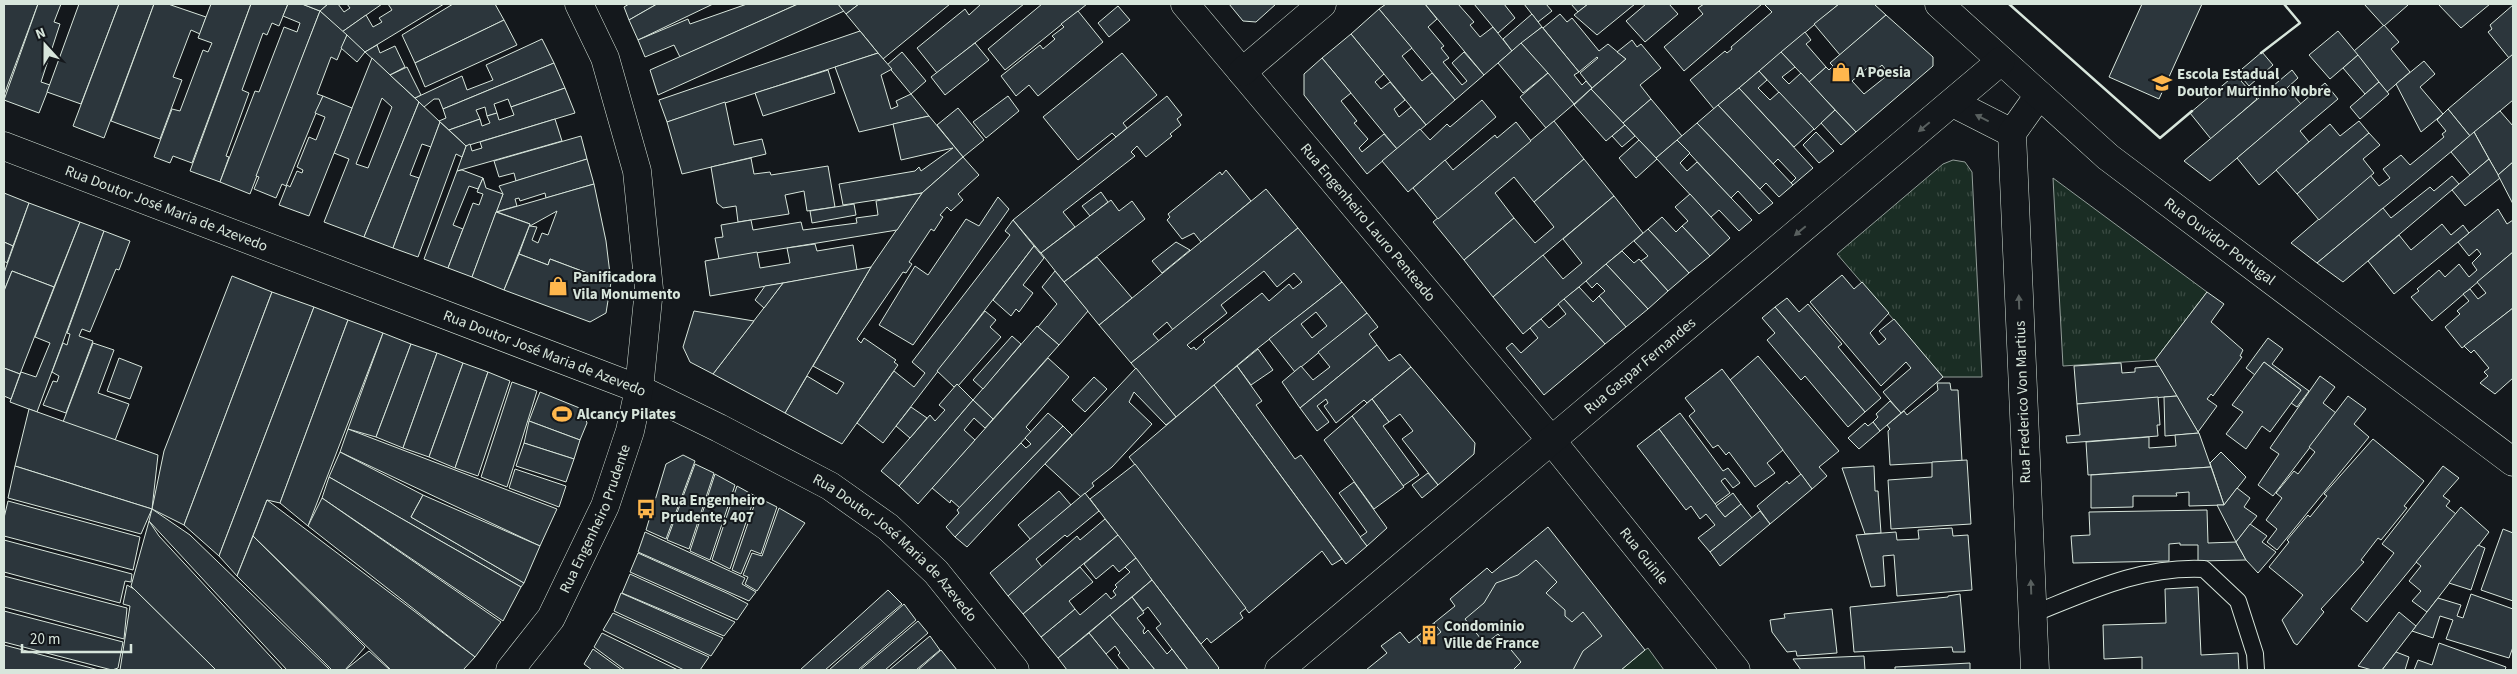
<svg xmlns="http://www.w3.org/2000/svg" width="2517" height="674" font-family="'Source Sans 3',sans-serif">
  <defs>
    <pattern id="grass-tufts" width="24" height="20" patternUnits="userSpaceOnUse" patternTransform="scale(1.25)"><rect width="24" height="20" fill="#1a2d24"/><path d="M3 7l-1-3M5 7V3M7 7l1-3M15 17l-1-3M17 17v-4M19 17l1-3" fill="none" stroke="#3b4b43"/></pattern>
  </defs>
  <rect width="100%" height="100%" fill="#14181c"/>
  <g fill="url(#grass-tufts)" stroke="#939e99">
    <polygon points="1953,160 1965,162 1972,172 1982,377 1943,377 1837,254 1943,164"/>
    <polygon points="2053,178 2207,292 2155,360 2063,366"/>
  </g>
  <polygon fill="#1a2d24" stroke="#939e99" points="1648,648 1664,670 1621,670 1645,650"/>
  <g fill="#2c363c" stroke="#d8e6dc" fill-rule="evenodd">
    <polygon points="4,4 38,4 4,95"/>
    <polygon points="38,4 61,4 54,22 60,24 41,82 50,85 39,113 4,100"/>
    <polygon points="79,4 119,4 81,104 47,92"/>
    <polygon points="119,4 154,4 104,138 73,126"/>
    <polygon points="154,4 168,4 206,17 200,34 191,30 173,77 182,80 160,139 111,121"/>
    <polygon points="211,4 251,4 192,163 173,156 170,163 154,157 172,109 180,111 203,50 208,52 212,43 198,38"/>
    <polygon points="251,4 288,4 279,26 272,23 267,35 263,33 242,90 249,93 226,156 229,157 220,182 190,171"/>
    <polygon points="288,4 302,4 320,11 250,194 220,182 255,91 259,92 284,27 297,32 300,23 283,16"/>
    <polygon points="302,4 328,4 320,11"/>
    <polygon points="328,4 338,4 344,12 350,8 347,4 382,4 342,32 320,11"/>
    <polygon points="388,4 444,4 365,52 342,32 366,15 373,27 382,22 379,18 392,10"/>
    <polygon points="453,4 495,4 504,20 415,63 402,35"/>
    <polygon points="629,4 657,4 629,20 624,7"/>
    <polygon points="657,4 713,4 638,40 629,20"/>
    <polygon points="747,4 798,4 680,57 674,45 645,57 638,40 688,19 690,24"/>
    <polygon points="798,4 838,4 844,11 658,95 650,70"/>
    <polygon points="838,4 859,4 846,14"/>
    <polygon points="859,4 950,4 883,59 846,14"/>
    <polygon points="981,4 1024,4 937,73 917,48 965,9 969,15"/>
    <polygon points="1042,4 1087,4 1005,70 988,49"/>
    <polygon points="1229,4 1276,4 1256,22 1243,21"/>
    <polygon points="1386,4 1425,4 1437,19 1428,27 1444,46 1441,48 1449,58 1443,62 1462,85 1467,81 1452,63 1464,52 1484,75 1455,100 1379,9"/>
    <polygon points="1425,4 1458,4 1474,22 1470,25 1480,37 1493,27 1512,51 1484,75"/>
    <polygon points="1474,4 1504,4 1515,18 1498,33"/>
    <polygon points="1524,4 1546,4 1552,11 1538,22"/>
    <polygon points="1571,4 1588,4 1578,12"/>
    <polygon points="1588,4 1635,4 1597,35 1574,15"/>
    <polygon points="1646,4 1669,4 1678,14 1645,42 1626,21"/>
    <polygon points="1704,4 1762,4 1684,71 1664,47 1703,14 1698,8"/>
    <polygon points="1764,4 1839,4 1714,109 1690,80 1725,51 1727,53 1732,49 1731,47 1772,12"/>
    <polygon points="1839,4 1874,4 1886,15 1840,55 1814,24"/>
    <polygon points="2142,4 2202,4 2159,99 2109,77"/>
    <polygon points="2364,4 2407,4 2408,5 2384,26"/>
    <polygon points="2438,4 2490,4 2461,28"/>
    <polygon points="2513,5 2513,54 2509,58 2488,32 2492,29 2490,25"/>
    <polygon points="1118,6 1130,20 1109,37 1098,23"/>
    <polygon points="1379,9 1412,48 1402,56 1422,81 1432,73 1455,100 1426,125 1351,34"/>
    <polygon points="320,11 347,35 337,60 331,57 317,94 323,96 286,186 282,184 276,198 254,189 259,177 256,176"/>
    <polygon points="1078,11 1103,42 1038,96 1029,85 1016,96 1001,76 1040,45 1043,49 1055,39 1052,36 1064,27 1061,24"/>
    <polygon points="1532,14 1542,27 1512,51 1503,39"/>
    <polygon points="1560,14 1567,22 1572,18 1599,51 1608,44 1626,59 1592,88 1580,73 1598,58 1597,57 1579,72 1543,28"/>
    <path d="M 1886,15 L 1933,57 L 1933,66 L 1856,132 L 1809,82 L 1826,67 L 1829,70 L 1833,66 L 1830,63 ZM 1871,65 L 1875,71 L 1882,65 L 1889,74 L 1864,94 L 1852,81 Z"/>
    <polygon points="504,20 517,45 425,87 415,63"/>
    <polygon points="2384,25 2399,42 2391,49 2410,72 2387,92 2354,51"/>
    <polygon points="1542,27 1579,72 1574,75 1582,85 1586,81 1592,88 1574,104 1521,43"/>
    <polygon points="860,31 878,53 667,122 659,100"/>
    <polygon points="2338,31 2358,55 2330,79 2309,55"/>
    <polygon points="1805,32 1811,40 1806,44 1826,67 1809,82 1781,52"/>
    <polygon points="1351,34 1384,74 1375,82 1381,89 1390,82 1405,100 1394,109 1399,117 1411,107 1426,125 1397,149 1322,58"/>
    <polygon points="347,35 365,52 357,62 341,48"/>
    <polygon points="542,39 554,63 443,109 439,99 434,99 424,107 415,98 462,76 467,90 493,80 486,65"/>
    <polygon points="1632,40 1637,47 1641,44 1661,68 1640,85 1651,99 1623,123 1591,89 1626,59 1617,52"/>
    <polygon points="975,43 989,60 945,95 931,77"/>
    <polygon points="1521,43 1548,73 1523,93 1498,63"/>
    <polygon points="377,45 380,53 395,46 405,67 390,75 365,52"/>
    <polygon points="902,52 926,81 911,94 887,65"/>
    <polygon points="1781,52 1795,67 1782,77 1789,84 1801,73 1835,110 1814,130 1759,71"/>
    <polygon points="2262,52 2273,65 2249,86 2243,79 2241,81 2257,99 2211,139 2190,113"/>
    <polygon points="878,53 892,69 881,75 891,109 898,106 896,101 911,94 929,116 859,132 835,67"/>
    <polygon points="1122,53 1157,95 1123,123 1127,128 1116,137 1112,133 1078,160 1043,117"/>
    <polygon points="2513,54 2513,100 2470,136 2448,109"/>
    <polygon points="2358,55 2379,82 2365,94 2343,68"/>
    <path d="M 372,58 L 419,102 L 364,237 L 324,222 L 349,159 L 334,153 ZM 382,98 L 392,107 L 368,168 L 356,164 Z"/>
    <polygon points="1322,58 1351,93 1341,101 1357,121 1354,123 1368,139 1359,148 1362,152 1384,134 1397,149 1367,174 1304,95 1304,74"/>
    <polygon points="2424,61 2435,74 2420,87 2443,114 2421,132 2396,84"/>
    <polygon points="554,63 565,88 511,107 508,99 494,104 497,113 487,116 485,107 476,110 480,119 449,130 439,121 446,118 443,109"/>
    <polygon points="407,67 421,95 415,98 390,75"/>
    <polygon points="828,70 835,93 763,116 755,93"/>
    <polygon points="2292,70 2298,78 2287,88 2301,104 2210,181 2184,161"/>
    <polygon points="1759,71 1767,80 1758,88 1770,100 1779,92 1814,129 1794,147 1739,88"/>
    <polygon points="1548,73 1574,104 1546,128 1520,97"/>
    <polygon points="2379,82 2389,94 2360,119 2350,107"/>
    <polygon points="2325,83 2338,99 2300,131 2309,142 2259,185 2237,158"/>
    <polygon points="565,88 575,113 466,146 449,130 480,119 482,126 490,123 487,116 497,113 499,120 514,115 511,107"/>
    <polygon points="1739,88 1813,168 1793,185 1791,183 1796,178 1778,159 1773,164 1718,105"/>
    <polygon points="1591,89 1625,125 1606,141 1574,105"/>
    <polygon points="323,96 352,108 309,216 279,205 287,185 290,187 297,171 302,173 303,170 297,167 309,137 316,140 325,117 315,113"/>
    <polygon points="1008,96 1019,111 986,138 973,122"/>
    <polygon points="1167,96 1182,115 1177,119 1181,125 1170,134 1172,136 1146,157 1137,146 1131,152 1135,156 1063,212 1075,227 1041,253 1013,220"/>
    <polygon points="1651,99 1682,136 1656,158 1623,123"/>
    <polygon points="1482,100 1496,117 1408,192 1382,161 1420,129 1430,140 1447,124 1450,127"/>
    <polygon points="419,102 440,122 431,147 422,144 410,175 419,178 393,248 364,237"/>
    <polygon points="725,102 734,145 762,139 766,154 682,174 667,122"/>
    <polygon points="1718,105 1793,185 1779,197 1766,183 1760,189 1697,123"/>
    <polygon points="958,108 984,140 963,157 937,125"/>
    <polygon points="2448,109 2470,136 2317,263 2291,243 2370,175 2379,186 2390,178 2383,169 2401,155 2410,165 2444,137 2442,134 2446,131 2437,120"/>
    <polygon points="1835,110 1856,132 1841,145 1821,123"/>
    <polygon points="2500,111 2513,126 2513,162 2498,175 2474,132"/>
    <polygon points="929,116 963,157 922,193 843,205 839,184 915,171 919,167 921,171 953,148 901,160 893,124"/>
    <polygon points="555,119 562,141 457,171 466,146 470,144 472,151 482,148 480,142"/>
    <polygon points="1554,121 1584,159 1534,202 1514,177 1495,193 1514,218 1464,260 1433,222"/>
    <polygon points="2359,121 2369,133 2297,194 2276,170 2330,124 2340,136"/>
    <polygon points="440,122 466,146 462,157 456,154 418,257 393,248"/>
    <polygon points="1516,122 1531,141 1438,219 1413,188 1445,160 1453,170 1495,135 1497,138"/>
    <polygon points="1697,123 1773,203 1759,214 1738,191 1731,198 1677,140"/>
    <polygon points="1625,125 1635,136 1622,147 1612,136"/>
    <polygon points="1816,132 1834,151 1819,163 1803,145"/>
    <polygon points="2474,132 2489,159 2470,175 2451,152"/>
    <polygon points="2369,133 2380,145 2363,159 2374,173 2319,220 2297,194"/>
    <polygon points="581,136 587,159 516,181 514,173 499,177 494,161"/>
    <polygon points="1639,140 1657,159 1636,178 1619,158"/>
    <polygon points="1677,140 1690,153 1680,163 1687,171 1697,162 1752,220 1739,231 1719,210 1711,217 1656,158"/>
    <polygon points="963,157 979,175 958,194 963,200 951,211 947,207 940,215 943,217 934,231 931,229 909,262 912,264 906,273 903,272 857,339 861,343 864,338 896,360 894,362 898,365 842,444 785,413 807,376 837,394 844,383 813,366 871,267 922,193"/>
    <polygon points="751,158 754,174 770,172 771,175 828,166 835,207 807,211 804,191 785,195 789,214 738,222 736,206 723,208 717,203 711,167"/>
    <polygon points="587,159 594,184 546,198 545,193 520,201 519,198 515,199 517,206 496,212 503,194 499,186"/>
    <polygon points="1584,159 1614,196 1493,297 1464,260 1514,218 1535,243 1554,227 1534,202"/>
    <polygon points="2489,159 2500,178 2465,206 2452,190"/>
    <polygon points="2513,162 2513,204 2498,175"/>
    <polygon points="462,170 483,178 478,189 469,186 453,225 463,229 448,268 424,259 457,171"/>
    <polygon points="1226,170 1251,201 1201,242 1194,233 1182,239 1167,220 1170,217 1168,214 1220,172 1222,175"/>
    <polygon points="2452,176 2459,184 2343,282 2317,263 2383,208 2391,218 2430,187 2434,191"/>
    <polygon points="483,178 486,188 503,194 472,277 448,268 473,203 479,205 483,194 477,192"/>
    <path d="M 594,184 L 606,241 L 611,282 L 550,259 L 548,265 L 519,254 L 530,224 L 497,212 ZM 557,211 L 548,235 L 542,233 L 538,243 L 532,240 L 537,227 L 530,226 Z"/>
    <polygon points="1266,189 1298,228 1173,330 1167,322 1153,334 1159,341 1131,363 1099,325"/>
    <polygon points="1101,192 1108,202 1090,216 1082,206"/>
    <polygon points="4,193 29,203 13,246 4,242"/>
    <polygon points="922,193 897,230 719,259 715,238 723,237 721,225 751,220 753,230 801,222 803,230 857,223 856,218 878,215 876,201"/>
    <polygon points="1690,194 1730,238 1710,256 1682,226 1688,221 1675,207"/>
    <polygon points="1614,196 1643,233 1523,334 1493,297 1543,255 1563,279 1582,263 1563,239"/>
    <polygon points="998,197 1009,209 913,345 879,325 915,266 928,275 966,219 979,226"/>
    <polygon points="1111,200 1119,211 1132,201 1145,219 1064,282 1041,253"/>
    <polygon points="29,203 80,222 54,287 12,271 4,291 4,273"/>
    <polygon points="854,204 856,215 812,223 810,211"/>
    <polygon points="2498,209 2507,224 2513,220 2513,252 2432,321 2411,297 2419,291 2417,289 2439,270 2445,277 2459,264 2469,277 2477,270 2472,263 2481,254 2477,249 2469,256 2458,242"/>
    <polygon points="496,212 530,224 504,290 472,277"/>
    <polygon points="1662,217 1676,232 1682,226 1710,256 1689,273 1648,229"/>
    <polygon points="1013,220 1034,246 883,443 857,423 894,371 914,387 925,373 912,362 1010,235 1005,231"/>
    <polygon points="80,222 104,231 37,412 10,402 21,372 36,377 50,343 35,337"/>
    <polygon points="2442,224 2451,235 2463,225 2469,233 2394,294 2368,261 2399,235 2411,250"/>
    <path d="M 1298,228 L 1342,282 L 1253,352 L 1176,417 L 1131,363 ZM 1264,271 L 1277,287 L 1294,273 L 1302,282 L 1293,289 L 1289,284 L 1269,301 L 1262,293 L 1203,340 L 1205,342 L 1196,350 L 1194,347 L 1191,349 L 1187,345 L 1227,313 L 1221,305 Z"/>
    <polygon points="1648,229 1689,273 1668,291 1641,261 1648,256 1634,241"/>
    <polygon points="104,231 130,241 119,270 116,269 90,332 82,329 79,336 93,341 66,413 43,405 53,381 57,382 59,376 52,372 63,343 67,345 70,334 67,333"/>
    <polygon points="4,242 13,246 7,263 4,261"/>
    <polygon points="1176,242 1190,250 1162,273 1152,261"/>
    <polygon points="815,244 817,251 853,245 857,270 710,296 705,261 757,252 760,268 790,263 787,248"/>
    <polygon points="1034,246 1044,258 1023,285 1033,293 1019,312 1016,309 1011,316 993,300"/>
    <polygon points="1622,251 1634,263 1639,259 1668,291 1648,309 1606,264"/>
    <polygon points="2513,252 2513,308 2462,348 2445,327 2460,314 2457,311 2469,301 2463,294 2470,289 2478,299 2486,293 2477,282"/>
    <polygon points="519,254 548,265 550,259 611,282 606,313 590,322 504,290"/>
    <polygon points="1097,257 1132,298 1099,325 1064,282"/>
    <polygon points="1606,264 1648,309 1626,327 1599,296 1605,291 1597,283 1592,288 1586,281"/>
    <polygon points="871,267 785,413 713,374 783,283"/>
    <polygon points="12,271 54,287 20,374 4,368 4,291"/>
    <polygon points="1055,271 1088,311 1059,345 1038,327 1057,304 1042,287"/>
    <polygon points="1842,275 1854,289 1862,282 1889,313 1870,333 1879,345 1886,339 1879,331 1894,319 1943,377 1901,413 1883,392 1911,368 1906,362 1881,386 1810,302"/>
    <polygon points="232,276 272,292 184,525 152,509 164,451"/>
    <path d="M 1342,282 L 1367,313 L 1295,372 L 1269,339 ZM 1316,312 L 1327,326 L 1312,338 L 1301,324 Z"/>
    <polygon points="783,283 764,308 755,300 765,286"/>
    <polygon points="1579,287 1593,302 1599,296 1626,327 1605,344 1564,299"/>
    <polygon points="272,292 314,307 219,556 184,525"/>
    <polygon points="2207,292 2224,304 2211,322 2243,350 2240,356 2242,357 2213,396 2211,394 2207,399 2217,406 2198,432 2155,360"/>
    <polygon points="1787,298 1799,312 1808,304 1842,344 1838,347 1881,398 1865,412 1775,307"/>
    <polygon points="1564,299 1605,344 1544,395 1506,348 1512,343 1521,353 1538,338 1530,328 1541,319 1549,328 1566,314 1558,304"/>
    <polygon points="314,307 348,320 280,503 267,500 237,576 219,556"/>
    <polygon points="1775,307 1865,412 1848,427 1805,376 1801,380 1767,340 1775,333 1762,318"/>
    <polygon points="2513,308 2513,378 2495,394 2480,383 2488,376 2484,372 2489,368 2474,350 2471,353 2464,346"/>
    <polygon points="694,311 754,321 713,374 690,362 683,347"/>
    <polygon points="985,311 996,320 990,327 1001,337 958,386 957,384 954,387 937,371"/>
    <polygon points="1367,313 1378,327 1369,334 1377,345 1300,408 1282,382 1301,366 1313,380 1330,367 1318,352"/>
    <polygon points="348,320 383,333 308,526 280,503"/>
    <polygon points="1037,326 1059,345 993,419 973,400"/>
    <polygon points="383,333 411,344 376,437 348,429"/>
    <polygon points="1012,336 1021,344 983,389 973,380"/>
    <polygon points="2268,338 2283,349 2272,364 2309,391 2297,407 2291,403 2301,390 2264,362 2255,375 2246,368"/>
    <polygon points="93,343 114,350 98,393 129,404 114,443 63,422"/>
    <polygon points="411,344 437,353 403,448 376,437"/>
    <polygon points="1377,345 1389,361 1400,354 1411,367 1367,403 1364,400 1336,423 1324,406 1328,403 1326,399 1317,406 1329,422 1317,431 1300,408"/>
    <polygon points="1258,349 1273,370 1251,385 1237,366"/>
    <polygon points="437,353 463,363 429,457 403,448"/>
    <polygon points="1758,356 1839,451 1819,467 1827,476 1812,489 1730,380"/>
    <polygon points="119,358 142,367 130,399 107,391"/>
    <polygon points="1048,358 1069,377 1026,427 1031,432 960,508 951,500 950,503 932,488"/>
    <polygon points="2264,362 2301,390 2270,432 2262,426 2246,449 2226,434 2243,412 2232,405"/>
    <polygon points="463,363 488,372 455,468 429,457"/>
    <polygon points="2121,363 2122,373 2135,372 2135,368 2159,366 2177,396 2077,404 2074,366"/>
    <polygon points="1237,366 1262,401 1256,405 1295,459 1301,455 1367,546 1346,564 1214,385"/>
    <polygon points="1411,367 1475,443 1474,454 1438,485 1402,439 1413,431 1400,414 1389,422 1372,399"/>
    <polygon points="4,368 20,374 11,399 4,396"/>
    <polygon points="1136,368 1176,417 1166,425 1134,392 1129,402 1152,424 1112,467 1092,483 1094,486 1081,497 1045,464"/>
    <polygon points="1722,369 1783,450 1767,463 1775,473 1755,487 1729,452 1726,455 1718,445 1713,448 1689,416 1695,411 1685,398"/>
    <polygon points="488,372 510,381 478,476 455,468"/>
    <polygon points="2320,376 2335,387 2323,403 2336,413 2273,496 2258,485 2279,454 2270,448"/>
    <polygon points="1094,377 1107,389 1085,412 1072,400"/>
    <polygon points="512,382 537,391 507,487 481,477"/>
    <polygon points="1937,383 1950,383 1951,390 1958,390 1962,461 1890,465 1888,431 1890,429 1887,425 1904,411 1907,415 1938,390"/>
    <polygon points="957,384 973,400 899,486 881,471 930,415 935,421 945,410 939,405"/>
    <polygon points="1214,385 1342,559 1332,565 1322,551 1249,613 1129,457"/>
    <polygon points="540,392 582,409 587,423 580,440 529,421"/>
    <polygon points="2177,396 2198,432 2199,433 2165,436 2164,397"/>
    <polygon points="2348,396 2366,409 2354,424 2369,437 2277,550 2267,542 2277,529 2266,520 2282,498 2276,493 2294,471 2298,474 2315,452 2309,447"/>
    <polygon points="2158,397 2160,425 2157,425 2158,436 2067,443 2066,436 2080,435 2077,404"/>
    <polygon points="1372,399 1389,422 1383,426 1419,475 1403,486 1352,416"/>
    <polygon points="973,400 993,419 985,428 974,418 964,430 975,440 918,504 899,486"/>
    <polygon points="1890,401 1901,413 1880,431 1873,422 1878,417 1876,414"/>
    <polygon points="911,407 927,418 910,438 896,426"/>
    <polygon points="29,409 158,455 152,509 15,466"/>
    <polygon points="1048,413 1063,426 955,537 946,527 959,513 957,510 1021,443 1026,448 1031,444 1025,438"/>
    <polygon points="1680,413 1723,471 1728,468 1740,483 1733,488 1725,478 1721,481 1730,493 1715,504 1659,429"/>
    <polygon points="1352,416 1404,487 1374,509 1324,440"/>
    <polygon points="529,421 580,440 574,459 524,443"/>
    <polygon points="1873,422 1880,431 1859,449 1848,438 1865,423 1868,426"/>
    <polygon points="1063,426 1072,435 967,547 955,537"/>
    <polygon points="348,429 557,509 540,546 340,452"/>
    <polygon points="1659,429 1725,517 1741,504 1752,518 1710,552 1698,538 1715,525 1706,514 1700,519 1691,506 1686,510 1637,446"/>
    <polygon points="2199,433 2211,467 2088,475 2086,442 2149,437 2149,448 2176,446 2175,435"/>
    <polygon points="2373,439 2424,481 2404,506 2407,508 2381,540 2378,538 2361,560 2364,562 2321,609 2324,612 2297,645 2294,643 2282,620 2303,595 2269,567 2289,542 2287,540 2308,515 2310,517 2327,496 2324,494"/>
    <polygon points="524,443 574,459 566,482 516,466"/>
    <polygon points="340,452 423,495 411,517 524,583 521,587 329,477"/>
    <polygon points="2221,452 2246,477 2224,505 2210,463"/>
    <polygon points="683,455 695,461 666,539 646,530 666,464"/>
    <polygon points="1967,460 1971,524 1891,529 1888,480 1932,477 1932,462"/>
    <polygon points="695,464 714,473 689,549 667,540"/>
    <polygon points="1135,464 1246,608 1240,613 1243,618 1211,643 1207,638 1201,644 1090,499"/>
    <polygon points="15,466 152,509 141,534 8,498"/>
    <polygon points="1874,466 1875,491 1878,491 1881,533 1865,534 1842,468"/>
    <polygon points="2443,466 2459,478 2443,496 2450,501 2446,506 2456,514 2367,622 2351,609 2394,553 2382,544"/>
    <polygon points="2211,467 2224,505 2189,506 2189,492 2176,493 2177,496 2133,496 2133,507 2091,508 2091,475"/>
    <polygon points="515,469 566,486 559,507 509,488"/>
    <polygon points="1428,473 1438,485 1422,498 1412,485"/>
    <polygon points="715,474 735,485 710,560 690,551"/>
    <polygon points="1801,474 1812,489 1770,524 1757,506 1787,481 1789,484"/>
    <polygon points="329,477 521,587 503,621 322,498"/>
    <polygon points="1354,482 1387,528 1367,546 1360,537 1367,532 1339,493"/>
    <polygon points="737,486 755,496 730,569 712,560"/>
    <polygon points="2237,488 2250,498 2244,507 2257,516 2236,542 2217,505 2224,505"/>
    <polygon points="1059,491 1071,505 1031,540 1018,525"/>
    <polygon points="1085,493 1099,511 1067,537 1065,535 1036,559 1042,567 1008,596 990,573"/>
    <polygon points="1733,493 1741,504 1725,517 1716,506"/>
    <polygon points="423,495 540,546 524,583 411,517"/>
    <polygon points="757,497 777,507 761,554 751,550 741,574 732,570"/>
    <polygon points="322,498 501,622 475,657 308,526"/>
    <polygon points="267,500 475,657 463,670 391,670 253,536"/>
    <polygon points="8,501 140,537 133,570 4,536 4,518"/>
    <polygon points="2461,507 2489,532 2427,612 2412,601 2421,591 2409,581 2421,566 2416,562"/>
    <polygon points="779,508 805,523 757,591 745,584 748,577 743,575 752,553 762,556"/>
    <polygon points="152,509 190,535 330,670 287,670 149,521"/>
    <polygon points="2207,510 2208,543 2236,542 2246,560 2198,561 2198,545 2180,545 2180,543 2169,544 2169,561 2073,563 2071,536 2090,535 2089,512"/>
    <polygon points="1760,511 1770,524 1720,566 1710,552"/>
    <polygon points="1105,519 1118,535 1023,614 1008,596 1077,536 1080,540"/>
    <polygon points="149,521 159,536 283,670 216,670 134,589 131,586"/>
    <polygon points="2250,524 2267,536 2262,542 2276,552 2258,573 2246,560 2236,542"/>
    <polygon points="1548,527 1645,650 1621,670 1366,670 1387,653 1381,646 1400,632 1409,643 1455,606 1450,599 1487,568 1492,573"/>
    <polygon points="1952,528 1953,536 1968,535 1972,590 1897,596 1894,555 1883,556 1885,586 1871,587 1856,535 1896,532 1897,540 1919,539 1918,530"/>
    <polygon points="2503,529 2513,533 2513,601 2481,590"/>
    <polygon points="645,532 745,578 742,584 756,592 749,601 638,552"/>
    <polygon points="1118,535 1136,558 1119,572 1113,565 1096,579 1084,564"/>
    <polygon points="253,536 365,647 345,670 332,670 237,576"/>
    <polygon points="4,540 132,574 131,582 125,581 120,603 4,572"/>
    <polygon points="2478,545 2485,548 2471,590 2449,583"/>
    <polygon points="638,553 729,594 748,604 737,620 630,572"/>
    <polygon points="1136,558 1152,580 1058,658 1041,637 1075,609 1080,615 1106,593 1111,599 1116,595 1113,591 1117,587 1115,585 1130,572 1125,567"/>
    <polygon points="1536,560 1557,582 1546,593 1565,610 1565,616 1572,622 1583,612 1602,636 1583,651 1573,670 1513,670 1521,662 1498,634 1485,644 1465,619 1484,603 1496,583 1518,575"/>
    <polygon points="1080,567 1093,582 1069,601 1075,609 1041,637 1023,614"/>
    <polygon points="630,574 735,622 724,636 622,593"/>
    <polygon points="4,576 127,608 124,639 4,607"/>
    <polygon points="1152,580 1219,668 1217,670 1188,670 1156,628 1161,624 1148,607 1143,611 1132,597"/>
    <polygon points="127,585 134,589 216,670 120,670 130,606 123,604"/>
    <polygon points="2198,587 2201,655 2238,653 2239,670 2142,670 2142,657 2104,659 2103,625 2166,623 2165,589"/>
    <polygon points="888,590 902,604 825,670 800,670"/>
    <polygon points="621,593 723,638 711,656 614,611"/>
    <polygon points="1960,594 1965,652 1953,652 1952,647 1854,652 1850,607 1948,597 1948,596"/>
    <polygon points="2471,594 2513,609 2513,647 2509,658 2446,639 2453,620 2440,616 2433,638 2412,631 2438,598 2461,605 2457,616 2463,618"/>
    <polygon points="1132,597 1144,613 1137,618 1145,628 1143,631 1144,634 1148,630 1167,654 1172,649 1188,670 1155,670 1110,615"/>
    <polygon points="904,604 916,620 858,670 829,670"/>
    <polygon points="1832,609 1837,653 1797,656 1796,651 1787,652 1772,632 1770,620 1785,618 1784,614"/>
    <polygon points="4,611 123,642 118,668 112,670 4,642"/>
    <polygon points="2399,612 2416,626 2382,670 2372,670 2358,666"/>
    <polygon points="613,613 709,657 700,670 684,670 603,630"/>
    <polygon points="1110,615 1155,670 1130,670 1118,655 1120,653 1115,646 1106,654 1089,633"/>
    <polygon points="918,621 928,633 885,670 860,670"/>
    <polygon points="1434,623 1441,632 1424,646 1417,637"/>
    <polygon points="602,633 678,670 625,670 594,647"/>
    <polygon points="1089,633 1106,654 1119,670 1067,670 1058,658"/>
    <polygon points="930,636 940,650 916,670 889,670"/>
    <polygon points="2439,643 2506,667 2505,670 2414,670 2418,660 2432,665"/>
    <polygon points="4,645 99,670 4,670"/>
    <polygon points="593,649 622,670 592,670 584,664"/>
    <polygon points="941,650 957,670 918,670"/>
    <polygon points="369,651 390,670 345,670"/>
    <polygon points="2396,652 2409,657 2405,670 2382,670"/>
    <polygon points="1864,656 1865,670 1801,670 1793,659"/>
    <polygon points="1970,663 1970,670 1895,670 1895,667"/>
  </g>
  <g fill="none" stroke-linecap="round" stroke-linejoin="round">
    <defs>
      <path id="service" d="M 2033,614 C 2090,591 2141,566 2204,569 L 2238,601 L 2255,654 L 2256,670"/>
      <g id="minor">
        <path id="s1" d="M 1185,4 L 1551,440 L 1736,670"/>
        <polyline points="1242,72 1322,4"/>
        <polyline points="1953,103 2012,133"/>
        <path id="s2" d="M 4,146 L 639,389 L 719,428 L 830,486 L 888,527 L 936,572 L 1015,670"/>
        <path id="s3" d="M 510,670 L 551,618 L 605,506 L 630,431 L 639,389 L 649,289 L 637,171 L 605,58 L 579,4"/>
        <polyline points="2035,670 2012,133 2039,95"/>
      </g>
      <g id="tertiary">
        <path id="s4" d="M 1939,4 L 2108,157 L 2513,462"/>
        <path id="s5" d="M 1279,670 L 2001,61"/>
      </g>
    </defs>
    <use href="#service" stroke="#d8e6dc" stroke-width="18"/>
    <use href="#minor" stroke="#d8e6dc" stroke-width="29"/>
    <use href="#tertiary" stroke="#d8e6dc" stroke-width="29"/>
    <use href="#service" stroke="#14181c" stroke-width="16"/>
    <use href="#minor" stroke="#14181c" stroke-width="28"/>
    <use href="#tertiary" stroke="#14181c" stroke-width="28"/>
    <g stroke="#d8e6dc" stroke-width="2.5">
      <polyline points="2009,4 2160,138 2192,111"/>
      <polyline points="2261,53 2300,23 2284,4"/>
    </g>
  </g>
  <defs><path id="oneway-solid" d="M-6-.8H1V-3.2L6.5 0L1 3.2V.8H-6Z" transform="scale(1.25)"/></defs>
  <g fill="#59605f">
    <use href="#oneway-solid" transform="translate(1982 118) rotate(-153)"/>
    <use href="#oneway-solid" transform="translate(1924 127) rotate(140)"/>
    <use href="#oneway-solid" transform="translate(1800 231) rotate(140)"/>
    <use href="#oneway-solid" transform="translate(2019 302) rotate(-92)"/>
    <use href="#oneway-solid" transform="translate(2031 587) rotate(-92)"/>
  </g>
  <defs>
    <symbol id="shop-bare" viewBox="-9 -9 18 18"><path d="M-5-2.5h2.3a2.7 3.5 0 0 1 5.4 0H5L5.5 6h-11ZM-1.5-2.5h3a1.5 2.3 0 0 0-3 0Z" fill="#ffb74d" stroke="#14181c" stroke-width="2.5" paint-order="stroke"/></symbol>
    <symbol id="school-bare" viewBox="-9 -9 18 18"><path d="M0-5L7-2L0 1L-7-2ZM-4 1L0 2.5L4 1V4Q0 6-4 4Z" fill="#ffb74d" stroke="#14181c" stroke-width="2.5" paint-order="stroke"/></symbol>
    <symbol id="stadium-bare" viewBox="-9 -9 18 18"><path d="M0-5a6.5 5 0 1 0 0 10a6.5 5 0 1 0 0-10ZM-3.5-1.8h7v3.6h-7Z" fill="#ffb74d" stroke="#14181c" stroke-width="2.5" paint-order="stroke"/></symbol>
    <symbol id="bus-bare" viewBox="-9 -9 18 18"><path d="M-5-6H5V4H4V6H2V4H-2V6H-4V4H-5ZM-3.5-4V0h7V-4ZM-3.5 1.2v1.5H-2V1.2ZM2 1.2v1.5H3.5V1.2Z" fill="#ffb74d" stroke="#14181c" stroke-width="2.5" paint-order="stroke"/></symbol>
    <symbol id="building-bare" viewBox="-9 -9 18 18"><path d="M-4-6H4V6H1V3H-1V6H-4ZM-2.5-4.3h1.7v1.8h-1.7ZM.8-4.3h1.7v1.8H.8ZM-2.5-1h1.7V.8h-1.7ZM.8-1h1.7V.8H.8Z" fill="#ffb74d" stroke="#14181c" stroke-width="2.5" paint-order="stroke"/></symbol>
  </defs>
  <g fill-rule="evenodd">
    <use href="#shop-bare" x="1827" y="58" width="28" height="28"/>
    <use href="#school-bare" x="2148" y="69" width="28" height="28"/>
    <use href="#shop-bare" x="544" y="272" width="28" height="28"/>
    <use href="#stadium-bare" x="548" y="400" width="28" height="28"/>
    <use href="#bus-bare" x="632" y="495" width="28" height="28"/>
    <use href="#building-bare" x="1415" y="621" width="28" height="28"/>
  </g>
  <g text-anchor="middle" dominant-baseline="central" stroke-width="4" stroke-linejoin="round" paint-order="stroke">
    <g font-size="15" font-weight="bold" fill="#d8e6dc" stroke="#14181c" text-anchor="start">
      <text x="1856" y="72">A Poesia</text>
      <text x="2177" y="74">Escola Estadual<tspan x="2177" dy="17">Doutor Murtinho Nobre</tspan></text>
      <text x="573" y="277">Panificadora<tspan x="573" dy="17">Vila Monumento</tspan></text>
      <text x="577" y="414">Alcancy Pilates</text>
      <text x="661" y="500">Rua Engenheiro<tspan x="661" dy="17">Prudente, 407</tspan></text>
      <text x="1444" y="626">Condominio<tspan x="1444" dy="17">Ville de France</tspan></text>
    </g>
    <g font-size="15" fill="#d8e6dc" stroke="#14181c">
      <text stroke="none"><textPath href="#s2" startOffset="174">Rua Doutor José Maria de Azevedo</textPath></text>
      <text stroke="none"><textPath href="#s1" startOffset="285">Rua Engenheiro Lauro Penteado</textPath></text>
      <text stroke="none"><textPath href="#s4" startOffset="368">Rua Ouvidor Portugal</textPath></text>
      <text stroke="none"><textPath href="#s2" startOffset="579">Rua Doutor José Maria de Azevedo</textPath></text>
      <text stroke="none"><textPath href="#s5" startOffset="472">Rua Gaspar Fernandes</textPath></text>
      <text transform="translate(2023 402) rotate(-92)">Rua Frederico Von Martius</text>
      <text stroke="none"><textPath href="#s3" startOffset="175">Rua Engenheiro Prudente</textPath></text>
      <text stroke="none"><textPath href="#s2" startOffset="984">Rua Doutor José Maria de Azevedo</textPath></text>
      <text stroke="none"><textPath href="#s1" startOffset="718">Rua Guinle</textPath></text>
    </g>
  </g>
  <rect width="2517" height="674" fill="none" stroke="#d8e6dc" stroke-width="10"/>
  <g transform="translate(45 45) rotate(339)" stroke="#14181c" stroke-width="4" paint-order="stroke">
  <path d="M0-4L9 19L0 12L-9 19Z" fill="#d8e6dc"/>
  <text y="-8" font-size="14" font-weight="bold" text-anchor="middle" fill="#d8e6dc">N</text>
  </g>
  <path d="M22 644v8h109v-8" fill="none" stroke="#d8e6dc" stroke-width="2.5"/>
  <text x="30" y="644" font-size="15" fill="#d8e6dc" stroke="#14181c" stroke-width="4" paint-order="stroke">20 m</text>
</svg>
